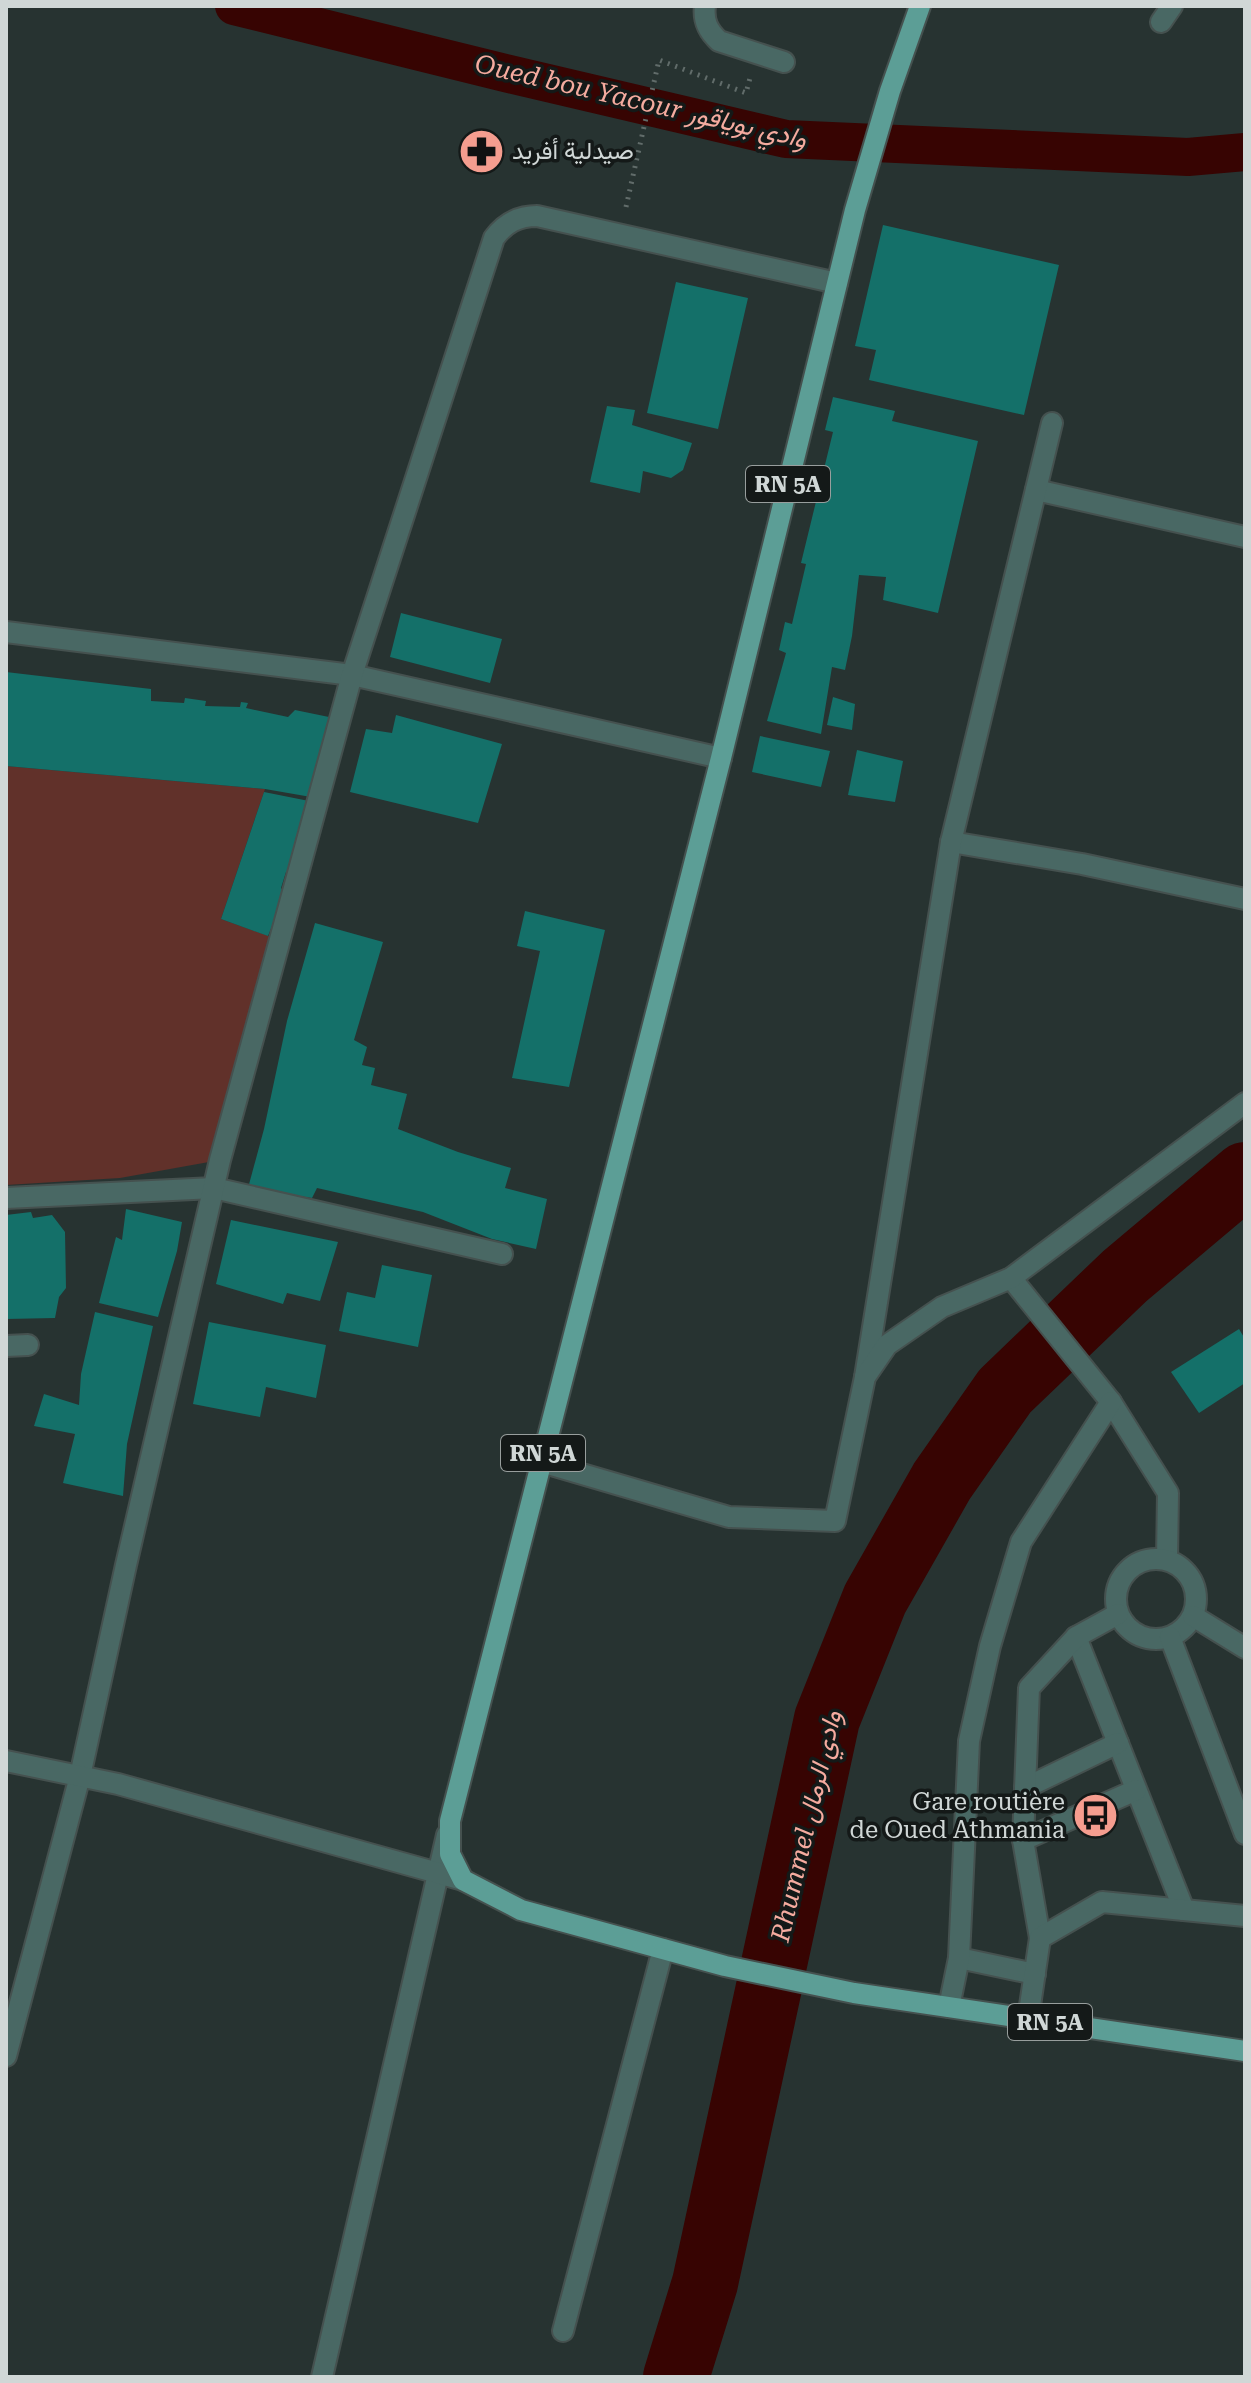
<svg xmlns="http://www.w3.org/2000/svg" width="1251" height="2383" font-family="'Roboto Serif',Vazirmatn,serif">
  <rect width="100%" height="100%" fill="#273331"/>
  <polygon fill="#61312a" points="6,766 265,789 221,919 280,940 220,1160 120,1178 6,1185"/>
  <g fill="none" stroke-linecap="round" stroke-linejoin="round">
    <polyline stroke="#370402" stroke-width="38" points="234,6 505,73 786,139 1188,157 1245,152"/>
    <polyline stroke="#370402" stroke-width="66" points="676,2377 705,2283 827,1719 875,1599 942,1481 1005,1391 1125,1276 1245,1175"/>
  </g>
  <g fill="#147069">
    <polygon points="883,225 1059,265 1024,415 869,380 876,350 855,346"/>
    <polygon points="676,282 748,298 718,429 647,413"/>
    <polygon points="833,397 895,411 892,421 978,441 938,613 883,600 886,577 859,575 852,636 845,670 832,667 821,734 767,721 786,653 779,650 785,622 792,624 806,564 801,563 833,432 825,430"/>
    <polygon points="607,406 635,410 632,425 692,443 683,470 671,478 643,471 640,493 590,482"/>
    <polygon points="401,613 502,639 490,683 390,657"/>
    <polygon points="6,672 151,689 151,701 184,703 185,698 206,701 205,706 240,707 241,702 248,703 246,708 288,717 295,710 329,717 311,797 265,789 6,766"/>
    <polygon points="833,697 855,704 852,730 827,725"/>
    <polygon points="396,715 502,744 478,823 350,792 366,729 392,733"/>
    <polygon points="760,736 830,751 821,787 752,772"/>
    <polygon points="857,750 903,761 895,802 848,795"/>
    <polygon points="264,792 314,802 294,874 286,872 281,888 287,897 283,912 276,916 268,936 221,919"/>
    <polygon points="525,911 605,930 569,1087 512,1078 540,951 517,946"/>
    <polygon points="315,923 383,942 354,1040 367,1047 362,1065 375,1068 371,1085 407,1094 398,1129 458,1152 511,1168 505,1188 547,1199 536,1249 492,1239 423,1212 317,1188 312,1198 248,1188 264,1129 287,1021"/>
    <polygon points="126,1209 182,1222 177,1251 158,1317 99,1303 116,1237 122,1240"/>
    <polygon points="31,1212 33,1218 52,1215 65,1232 66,1288 59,1297 55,1318 6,1319 6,1215"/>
    <polygon points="231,1220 338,1242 320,1301 287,1293 283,1304 216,1284"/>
    <polygon points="382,1265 432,1275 418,1347 339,1331 347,1292 375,1298"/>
    <polygon points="95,1312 153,1326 127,1444 123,1496 63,1483 75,1434 34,1426 44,1394 79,1405 81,1374"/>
    <polygon points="209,1322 326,1345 316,1398 266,1387 260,1417 193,1404"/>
    <polygon points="1239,1329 1245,1339 1245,1383 1199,1413 1171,1372"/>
  </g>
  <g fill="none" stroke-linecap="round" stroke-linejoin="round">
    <defs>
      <g id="service">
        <polyline points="1161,22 1172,6"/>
        <polyline points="1036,490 1245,537"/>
        <polyline points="951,842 1082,864 1245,899"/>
        <polyline points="1011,1278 1111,1402 1168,1493 1167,1560"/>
        <polyline points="865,1377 951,842 1052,423"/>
        <polyline points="541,1462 729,1517 835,1521 865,1377 887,1345 942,1307 1011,1278 1245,1103"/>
        <circle cx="1156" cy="1599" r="40"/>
        <polyline points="1076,1637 1184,1910"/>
        <polyline points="1170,1637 1245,1834"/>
        <polyline points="1025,1788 1118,1743"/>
        <polyline points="1023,1840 1136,1790"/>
        <polyline points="1040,1938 1023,1840 1029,1688 1076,1637 1118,1614"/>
        <polyline points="959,1958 1035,1974"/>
        <polyline points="949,2007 959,1958 969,1741 990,1646 1021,1542 1111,1402"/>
        <polyline points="1028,2019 1040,1938 1102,1902 1245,1916"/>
      </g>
      <g id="minor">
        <path d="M 705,6 C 703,21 708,31 719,41 L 784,62"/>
        <polyline points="6,632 352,675 721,758"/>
        <polyline points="6,1198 214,1188 502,1254"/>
        <polyline points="6,1346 28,1345"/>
        <polyline points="1193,1616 1245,1648"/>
        <path d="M 6,2056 L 80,1776 L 126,1565 L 220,1160 L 352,675 L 494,238 C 505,223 518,216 537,216 L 837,283"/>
        <polyline points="563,2331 663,1949"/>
        <polyline points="322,2377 447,1835"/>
      </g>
      <polyline id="tertiary" points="6,1761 118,1784 463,1880"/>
      <polyline id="primary" points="920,6 890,91 855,210 721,758 450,1821 450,1854 463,1880 521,1910 725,1966 854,1993 1245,2051"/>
    </defs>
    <use href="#service" stroke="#45514f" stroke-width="24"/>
    <use href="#minor" stroke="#45514f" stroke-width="24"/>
    <use href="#tertiary" stroke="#45514f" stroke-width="24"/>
    <use href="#primary" stroke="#45514f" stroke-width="24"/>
    <polyline stroke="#616c6a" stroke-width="5" stroke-dasharray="2 6" stroke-linecap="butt" points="626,207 659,60 746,93 750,78"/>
    <use href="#service" stroke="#496864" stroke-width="20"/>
    <use href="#minor" stroke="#496864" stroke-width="20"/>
    <use href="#tertiary" stroke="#496864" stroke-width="20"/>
    <use href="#primary" stroke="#5c9e96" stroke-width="20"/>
  </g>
  <defs>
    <symbol id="pharmacy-disc" viewBox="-11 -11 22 22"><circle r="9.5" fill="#f59d8f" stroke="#141918"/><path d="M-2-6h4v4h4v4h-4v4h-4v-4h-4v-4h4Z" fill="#111"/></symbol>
    <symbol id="bus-disc" viewBox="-11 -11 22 22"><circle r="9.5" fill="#f59d8f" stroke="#141918"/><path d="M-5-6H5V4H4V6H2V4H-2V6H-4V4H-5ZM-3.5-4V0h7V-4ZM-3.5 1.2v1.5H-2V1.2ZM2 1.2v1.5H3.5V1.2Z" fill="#111"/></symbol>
  </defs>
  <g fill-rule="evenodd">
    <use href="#pharmacy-disc" x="456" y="126" width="51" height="51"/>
    <use href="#bus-disc" x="1070" y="1790" width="51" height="51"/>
  </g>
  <g text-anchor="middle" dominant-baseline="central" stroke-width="7" stroke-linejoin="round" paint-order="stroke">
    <g fill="#141918" stroke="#989e9d" stroke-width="2">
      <rect x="746" y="466" width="84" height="36" rx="6"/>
      <rect x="501" y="1435" width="84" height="36" rx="6"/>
      <rect x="1008" y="2004" width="84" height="36" rx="6"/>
    </g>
    <g font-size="22" font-weight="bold" fill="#d0d7d6">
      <text x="788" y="484">RN 5A</text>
      <text x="543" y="1453">RN 5A</text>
      <text x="1050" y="2022">RN 5A</text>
    </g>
    <g font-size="24" fill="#d0d7d6" stroke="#141918" text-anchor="start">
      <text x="512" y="151">صيدلية أفريد</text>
      <text x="1065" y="1802" text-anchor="end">Gare routière<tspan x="1065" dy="28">de Oued Athmania</tspan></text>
    </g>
    <g font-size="26" font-style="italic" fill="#f5ab9f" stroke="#141918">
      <text transform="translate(641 101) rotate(13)">Oued bou Yacour وادي بوياقور</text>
      <text transform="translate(806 1826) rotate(-77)">Rhummel وادي الرمال</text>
    </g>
  </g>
  <rect width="1251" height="2383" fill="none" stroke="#d0d7d6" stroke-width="16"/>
</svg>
